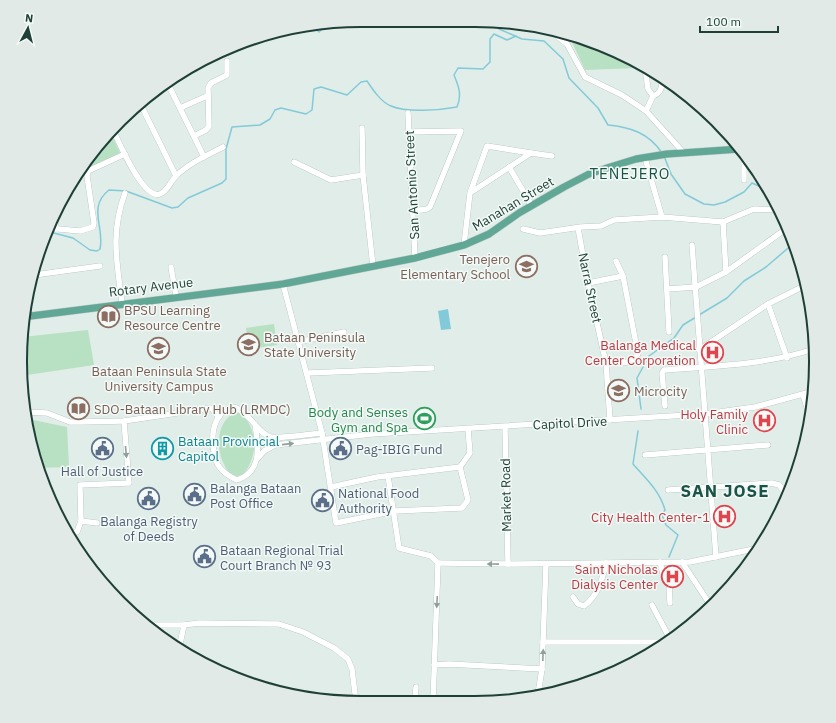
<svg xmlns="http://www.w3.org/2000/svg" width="836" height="723" font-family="'IBM Plex Sans',sans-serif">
  <rect width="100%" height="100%" fill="#e1ede8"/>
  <g fill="#b8e0c3">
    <polygon points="570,38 626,55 637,62 638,68 585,70"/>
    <polygon points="110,132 120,153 88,168 83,167 90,154"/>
    <polygon points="274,324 277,345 249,349 246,328"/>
    <polygon points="88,330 94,365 27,375 22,337"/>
    <path d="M 234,413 L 241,413 C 251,423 255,435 254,449 C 253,459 245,483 231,474 C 227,472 225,466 223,462 C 216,445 217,423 234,413 Z"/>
    <polygon points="28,419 67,427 69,467 37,468"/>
    <polygon points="730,510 731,522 720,523 719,512"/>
  </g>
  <polygon fill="#83cad8" points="448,309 451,329 441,330 438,311"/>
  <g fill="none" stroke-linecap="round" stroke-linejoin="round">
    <g stroke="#83cad8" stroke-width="1.5">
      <path d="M 492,22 L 499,29 L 522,39 L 544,41 L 563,59 L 569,78 L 598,108 L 608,125 C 630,127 649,133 662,153"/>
      <polyline points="313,26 319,32 328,24"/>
      <polyline points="253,39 259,42 274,31"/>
      <polyline points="664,156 671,174 685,194 704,204 714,205 725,202 744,192 752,183 770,191"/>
      <path d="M 46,231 L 73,238 L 90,250 L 97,251 L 100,249 C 105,228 87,207 109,190 L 126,191 L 172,208 L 178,207 L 188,198 L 222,183 L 226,179 L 226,149 L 232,127 L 260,125 L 270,119 L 275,110 L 281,108 L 306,114 L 312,110 L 314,89 L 321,87 L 347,95 L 361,82 L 367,81 C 373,90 381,102 391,106 C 407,113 441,110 457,107 C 462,95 459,87 454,75 L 458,68 L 483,69 L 490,62 L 490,39 L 494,34 L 507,40 L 516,36"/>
      <polyline points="699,315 727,298 744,281 766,267 794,243"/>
      <polyline points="641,409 637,378 649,356 674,338 683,325 696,317"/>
      <path d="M 638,431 L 633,464 C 646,479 660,491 665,510 L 662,515 L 666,525 L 678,535 L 669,557"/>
    </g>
    <defs>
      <g id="minor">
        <polyline points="553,33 567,44 585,77 622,95 646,111 683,152"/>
        <polyline points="645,68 648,89 653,96"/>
        <polyline points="169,86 204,157"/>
        <polyline points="140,103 176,176"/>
        <polyline points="180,108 207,96"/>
        <path d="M 646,111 L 653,96 C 662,93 662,86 662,78"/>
        <polyline points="408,113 415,258"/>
        <polyline points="362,128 363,175"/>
        <path d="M 113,130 C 119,142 143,200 160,194 C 168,191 170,182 176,176 C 189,163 208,155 223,147"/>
        <polyline points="409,132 461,131 430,207 427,209 414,211"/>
        <polyline points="194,136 206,130 209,126 208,88 211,83 227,75 227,61"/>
        <polyline points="531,153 552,156"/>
        <polyline points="744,154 744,180"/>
        <polyline points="645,158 662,217"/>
        <polyline points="294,162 331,180 363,175 373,266"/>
        <polyline points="509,167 532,206"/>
        <polyline points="82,169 88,171"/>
        <polyline points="55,215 56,229"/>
        <polyline points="723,222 726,272"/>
        <polyline points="48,228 80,231 93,227 94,223 87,176 88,171 125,154"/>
        <polyline points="578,228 588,283 606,363 610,420"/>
        <polyline points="523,229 540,233 581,227 601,226 614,220 662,217 723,222 754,209 779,210"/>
        <polyline points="464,245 470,193 531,153 487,146 470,193"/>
        <polyline points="692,245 716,557"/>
        <polyline points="665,257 669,332"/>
        <polyline points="616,261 623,276"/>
        <polyline points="171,267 176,296"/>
        <polyline points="34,275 100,266"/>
        <path d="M 588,283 L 623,276 L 638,354 C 632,365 616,363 606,363"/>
        <polyline points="283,284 322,433 336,523 395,511 462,508 468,500 460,467"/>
        <polyline points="804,286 811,306"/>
        <polyline points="667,289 696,287 726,272 787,228"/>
        <path d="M 122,303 C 117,262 110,234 125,193"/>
        <polyline points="768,304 787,358"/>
        <polyline points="298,342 344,332"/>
        <polyline points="699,350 768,304 806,285"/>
        <polyline points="308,373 432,368"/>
        <polyline points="803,395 810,417"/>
        <path d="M 665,406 L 662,373 L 664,370 C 715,366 765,365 814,349"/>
        <polyline points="26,412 47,413 70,422 81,422 124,421 211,408 219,417"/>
        <path d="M 255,424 C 258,446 263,471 237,480 C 226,475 217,468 215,457 C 212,443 211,430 218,418 C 239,387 253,433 271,437 C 282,439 310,434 322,433"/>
        <polyline points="505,427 508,564"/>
        <polyline points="645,455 768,445"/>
        <polyline points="258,458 264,451 275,445 372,434 705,414 755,407 814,391"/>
        <polyline points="388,476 399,548 431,556 438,563 433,703"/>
        <polyline points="331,487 377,477 460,467 470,453 468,429"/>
        <polyline points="668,490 772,483 779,485 783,490 783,504 761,540 760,546"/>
        <polyline points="81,521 97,523"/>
        <polyline points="67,533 77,532 81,521 80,485 129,483 124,421"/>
        <polyline points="660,562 664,578 669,585 670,603"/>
        <polyline points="682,562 711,606"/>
        <polyline points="438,563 516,564 690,562 759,548"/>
        <path d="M 573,597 L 578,604 L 584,606 C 598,596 603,578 606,563"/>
        <polyline points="652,605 670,639"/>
        <polyline points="148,625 184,625 199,623 279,624 303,632 334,648 348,659 352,669 356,702"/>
        <polyline points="543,642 666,642"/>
        <polyline points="179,649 184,625"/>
        <polyline points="434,665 449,664 542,669"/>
        <polyline points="416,687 415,698 434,699"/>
        <polyline points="538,694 542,669 546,564"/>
      </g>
      <polyline id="major" points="23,317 283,284 415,258 464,245 489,234 519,213 564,187 589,174 610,167 636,159 667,154 740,149"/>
    </defs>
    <use href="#minor" stroke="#a3b6af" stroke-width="6"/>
    <use href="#major" stroke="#c0cac7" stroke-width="8"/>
    <use href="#minor" stroke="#fff" stroke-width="5.5"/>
    <use href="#major" stroke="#61a796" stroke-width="7"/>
  </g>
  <defs><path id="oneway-solid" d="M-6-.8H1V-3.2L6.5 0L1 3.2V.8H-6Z"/></defs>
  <g fill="#8fa09b">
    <use href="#oneway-solid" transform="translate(288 444) rotate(-6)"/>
    <use href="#oneway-solid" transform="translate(126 452) rotate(85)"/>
    <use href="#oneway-solid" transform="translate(493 564) rotate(-179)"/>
    <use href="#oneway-solid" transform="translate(437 602) rotate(93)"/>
    <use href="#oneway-solid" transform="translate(543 655) rotate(-88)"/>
  </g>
  <defs>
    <symbol id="school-ring" viewBox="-11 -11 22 22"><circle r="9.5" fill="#f2f9f6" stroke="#8d6e63" stroke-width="1.5"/><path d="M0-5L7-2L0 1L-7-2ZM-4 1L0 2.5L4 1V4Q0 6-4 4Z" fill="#8d6e63"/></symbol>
    <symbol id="library-ring" viewBox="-11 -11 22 22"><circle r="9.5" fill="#f2f9f6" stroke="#8d6e63" stroke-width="1.5"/><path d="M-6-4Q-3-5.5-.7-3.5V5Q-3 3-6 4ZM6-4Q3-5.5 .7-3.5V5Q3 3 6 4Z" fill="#8d6e63"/></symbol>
    <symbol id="university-ring" viewBox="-11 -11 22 22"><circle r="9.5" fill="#f2f9f6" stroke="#8d6e63" stroke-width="1.5"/><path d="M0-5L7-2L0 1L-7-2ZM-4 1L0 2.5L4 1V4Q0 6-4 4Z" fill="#8d6e63"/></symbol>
    <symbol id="hospital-ring" viewBox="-11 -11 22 22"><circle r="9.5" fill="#f2f9f6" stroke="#e0444e" stroke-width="1.5"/><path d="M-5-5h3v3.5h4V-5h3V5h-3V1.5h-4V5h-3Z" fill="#e0444e"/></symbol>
    <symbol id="stadium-ring" viewBox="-11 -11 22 22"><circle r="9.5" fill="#f2f9f6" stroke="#2e9e5b" stroke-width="1.5"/><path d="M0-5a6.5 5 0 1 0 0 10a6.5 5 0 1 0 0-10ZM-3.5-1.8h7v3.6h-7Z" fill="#2e9e5b"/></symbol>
    <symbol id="building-ring" viewBox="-11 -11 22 22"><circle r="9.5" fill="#f2f9f6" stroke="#0f9aa8" stroke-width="1.5"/><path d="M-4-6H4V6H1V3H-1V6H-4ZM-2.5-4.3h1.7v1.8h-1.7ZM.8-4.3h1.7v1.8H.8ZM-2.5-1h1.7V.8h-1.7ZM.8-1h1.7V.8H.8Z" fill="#0f9aa8"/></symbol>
    <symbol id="civic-ring" viewBox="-11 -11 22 22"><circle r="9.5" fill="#f2f9f6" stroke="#5c6f8a" stroke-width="1.5"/><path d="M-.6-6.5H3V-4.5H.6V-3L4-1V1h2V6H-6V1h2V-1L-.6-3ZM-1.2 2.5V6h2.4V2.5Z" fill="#5c6f8a"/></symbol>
  </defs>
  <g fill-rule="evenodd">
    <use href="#school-ring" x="514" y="254" width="25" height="25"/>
    <use href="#library-ring" x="96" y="304" width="25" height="25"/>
    <use href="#university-ring" x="236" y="332" width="25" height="25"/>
    <use href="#university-ring" x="146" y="336" width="25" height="25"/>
    <use href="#hospital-ring" x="700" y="340" width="25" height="25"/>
    <use href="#school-ring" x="606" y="378" width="25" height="25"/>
    <use href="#library-ring" x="66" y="396" width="25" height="25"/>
    <use href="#stadium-ring" x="412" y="406" width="25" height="25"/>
    <use href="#hospital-ring" x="752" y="408" width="25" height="25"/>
    <use href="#building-ring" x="150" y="436" width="25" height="25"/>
    <use href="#civic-ring" x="90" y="436" width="25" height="25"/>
    <use href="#civic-ring" x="328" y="436" width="25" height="25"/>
    <use href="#civic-ring" x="182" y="482" width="25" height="25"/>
    <use href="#civic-ring" x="136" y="486" width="25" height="25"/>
    <use href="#civic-ring" x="310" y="488" width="25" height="25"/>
    <use href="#hospital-ring" x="712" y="504" width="25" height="25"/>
    <use href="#civic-ring" x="192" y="544" width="25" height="25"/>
    <use href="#hospital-ring" x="660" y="564" width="25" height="25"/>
  </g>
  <g text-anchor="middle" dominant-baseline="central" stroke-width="3" stroke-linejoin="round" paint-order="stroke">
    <g font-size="13" fill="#1f4037" stroke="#f2f9f6">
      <text transform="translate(412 185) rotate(-93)">San Antonio Street</text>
      <text transform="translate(513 204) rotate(-31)">Manahan Street</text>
      <text transform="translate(151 287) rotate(-7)">Rotary Avenue</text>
      <text transform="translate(590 288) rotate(78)">Narra Street</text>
      <text transform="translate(570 423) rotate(-3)">Capitol Drive</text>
      <text transform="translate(506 495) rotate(-91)">Market Road</text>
    </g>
    <g font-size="13" fill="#785e54" stroke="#f2f9f6" text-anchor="start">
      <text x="510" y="259" text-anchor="end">Tenejero<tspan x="510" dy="15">Elementary School</tspan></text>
      <text x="124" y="310">BPSU Learning<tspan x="124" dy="15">Resource Centre</tspan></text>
      <text x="264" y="337">Bataan Peninsula<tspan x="264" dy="15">State University</tspan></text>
      <text x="159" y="371" text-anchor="middle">Bataan Peninsula State<tspan x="159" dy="15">University Campus</tspan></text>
      <text x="634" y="391">Microcity</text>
      <text x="94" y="409">SDO-Bataan Library Hub (LRMDC)</text>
    </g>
    <g font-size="13" fill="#be3a42" stroke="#f2f9f6" text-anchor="end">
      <text x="696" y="345">Balanga Medical<tspan x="696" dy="15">Center Corporation</tspan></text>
      <text x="748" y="414">Holy Family<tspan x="748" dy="15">Clinic</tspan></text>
      <text x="710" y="517">City Health Center-1</text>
      <text x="658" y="569">Saint Nicholas<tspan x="658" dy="15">Dialysis Center</tspan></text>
    </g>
    <g font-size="13" fill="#27864d" stroke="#f2f9f6" text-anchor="end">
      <text x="408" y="412">Body and Senses<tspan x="408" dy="15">Gym and Spa</tspan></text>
    </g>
    <g font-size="13" fill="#0d838f" stroke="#f2f9f6" text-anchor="start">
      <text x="178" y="441">Bataan Provincial<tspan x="178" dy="15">Capitol</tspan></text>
    </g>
    <g font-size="13" fill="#4e5e75" stroke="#f2f9f6" text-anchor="start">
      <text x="356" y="449">Pag-IBIG Fund</text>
      <text x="102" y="471" text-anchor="middle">Hall of Justice</text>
      <text x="210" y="488">Balanga Bataan<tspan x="210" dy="15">Post Office</tspan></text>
      <text x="338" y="493">National Food<tspan x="338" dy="15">Authority</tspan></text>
      <text x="149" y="521" text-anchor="middle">Balanga Registry<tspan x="149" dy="15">of Deeds</tspan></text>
      <text x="220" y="550">Bataan Regional Trial<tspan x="220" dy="15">Court Branch № 93</tspan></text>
    </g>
    <g font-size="15" letter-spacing="1" fill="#195446" stroke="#f2f9f6">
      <text x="630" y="173">TENEJERO</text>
    </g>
    <g font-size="17" font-weight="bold" letter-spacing="1" fill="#195446" stroke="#f2f9f6">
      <text x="725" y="491">SAN JOSE</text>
    </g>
  </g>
  <path d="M0 0H836V723H0ZM361 27H475A334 334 0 0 1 809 361V362A334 334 0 0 1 475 696H361A334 334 0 0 1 27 362V361A334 334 0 0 1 361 27Z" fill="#e1eae7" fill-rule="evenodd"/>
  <path fill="none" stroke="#1f4037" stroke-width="2" d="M361 27H475A334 334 0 0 1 809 361V362A334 334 0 0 1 475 696H361A334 334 0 0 1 27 362V361A334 334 0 0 1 361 27Z"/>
  <g transform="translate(28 28) rotate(7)" stroke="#f2f9f6" stroke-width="3" paint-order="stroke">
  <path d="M0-3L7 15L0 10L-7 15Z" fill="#1f4037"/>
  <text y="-6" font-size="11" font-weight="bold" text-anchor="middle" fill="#1f4037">N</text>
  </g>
  <path d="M700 26v6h78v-6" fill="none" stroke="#1f4037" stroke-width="2"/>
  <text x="706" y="26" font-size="12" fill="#1f4037" stroke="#f2f9f6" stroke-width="3" paint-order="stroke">100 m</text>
</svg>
